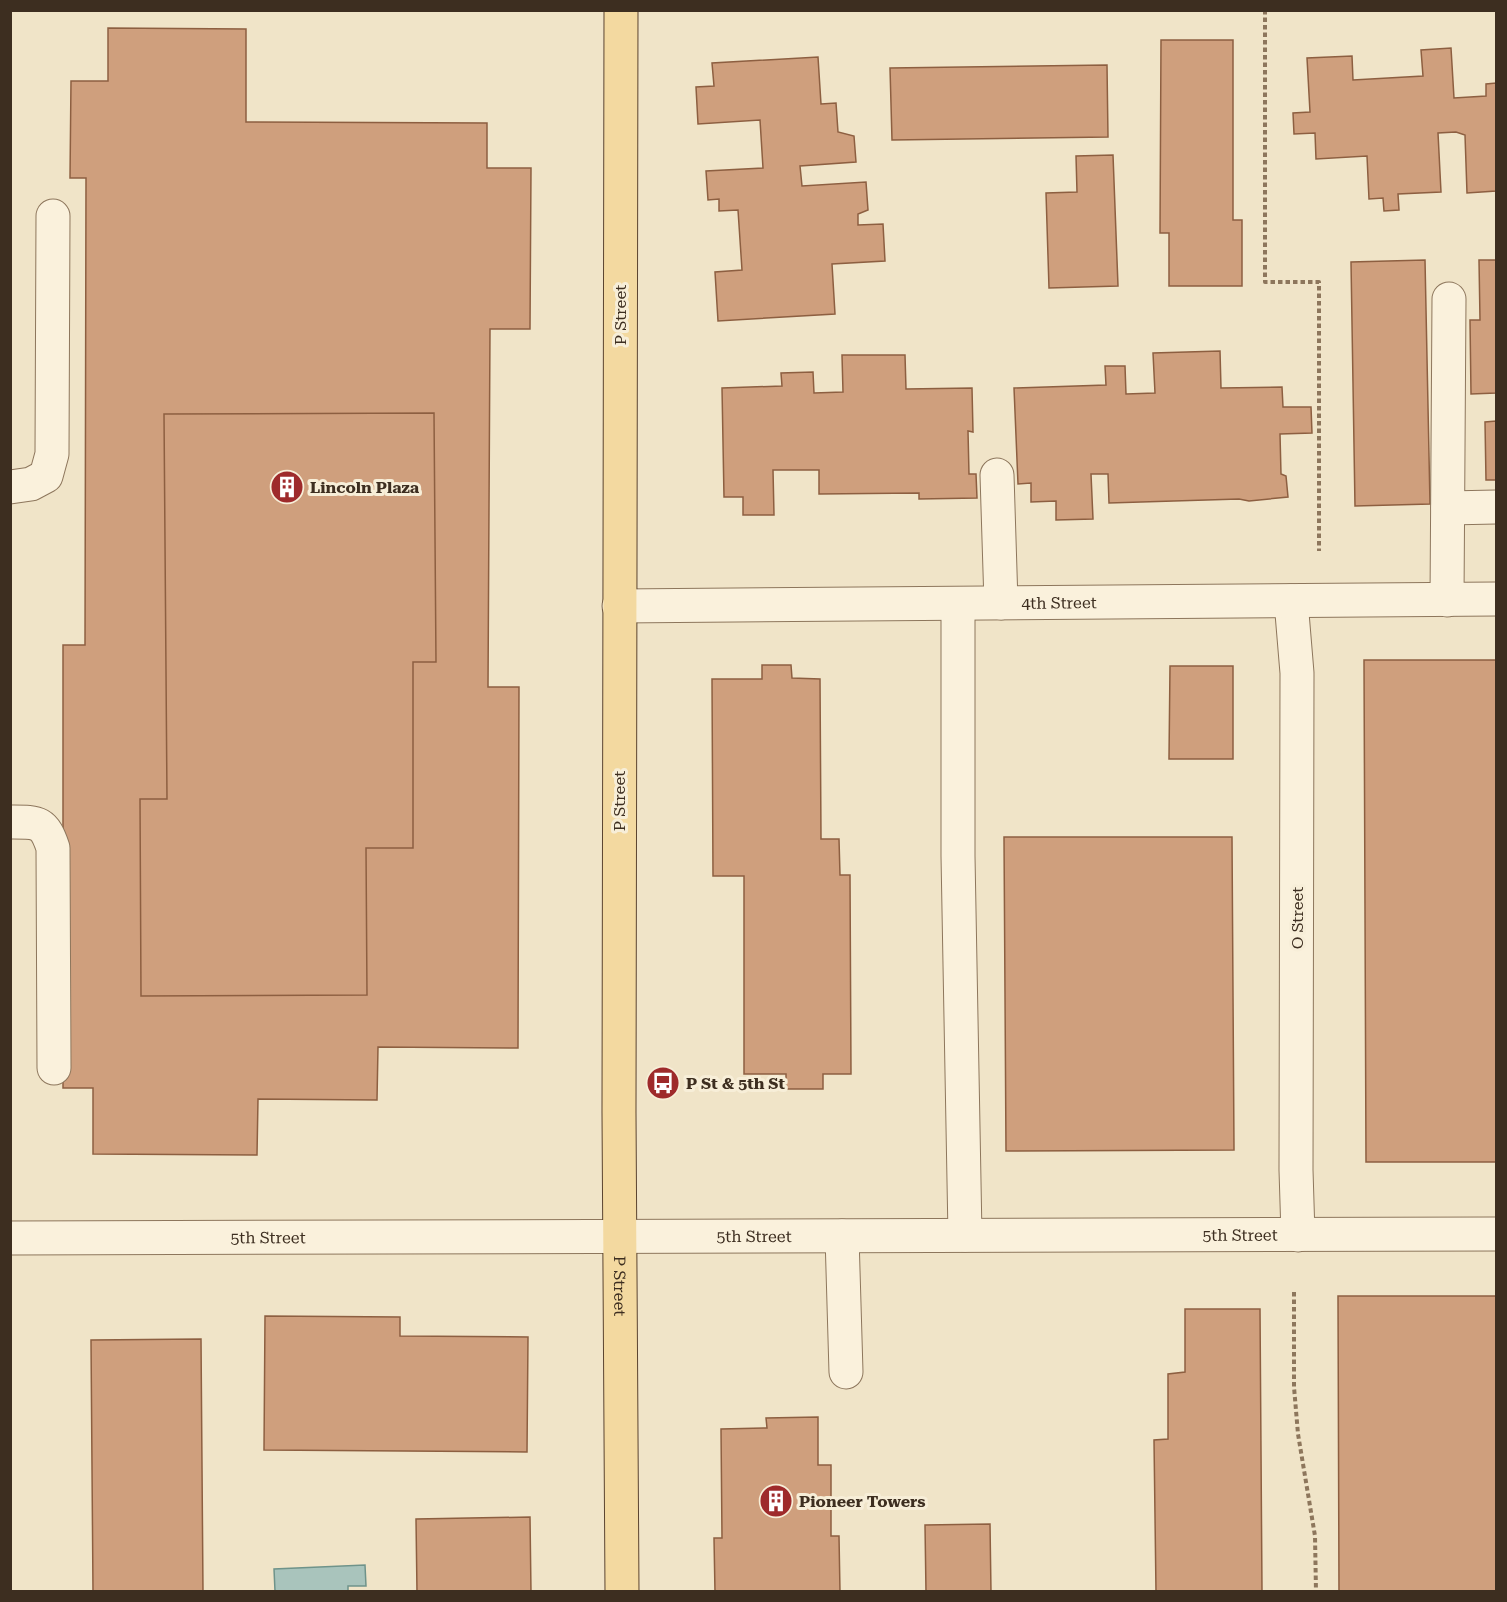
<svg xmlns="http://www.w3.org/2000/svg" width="1507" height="1602" font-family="'Roboto Serif',serif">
  <rect width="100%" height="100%" fill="#f0e4c8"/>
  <polygon fill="#a9c4bc" stroke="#6f938a" stroke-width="1.5" points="365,1565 366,1586 348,1586 348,1591 275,1591 274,1569"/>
  <g fill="#cf9f7d" stroke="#8d5f41" stroke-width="1.5">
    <polygon points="108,28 246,29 246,122 487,123 487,168 531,168 530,329 490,329 488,687 519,687 518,1048 378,1047 377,1100 258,1099 257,1155 93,1154 93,1088 63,1088 63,645 85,645 86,178 70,178 71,81 108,81"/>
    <polygon points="1161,40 1233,40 1233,220 1242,220 1242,286 1169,286 1169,233 1160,233"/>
    <polygon points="1451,48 1454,98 1486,96 1486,84 1496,83 1496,191 1467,193 1465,135 1456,132 1438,133 1441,192 1398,194 1399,210 1384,211 1383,198 1369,199 1367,156 1316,159 1315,133 1294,134 1293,113 1310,112 1307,58 1352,56 1353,80 1423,76 1421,50"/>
    <polygon points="818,57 821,104 836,103 838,132 854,136 856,162 800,166 802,186 866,182 868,210 858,214 858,225 883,224 885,261 832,264 835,314 718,321 715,272 742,270 738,210 719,211 719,199 708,200 706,171 763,168 760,120 698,124 696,87 714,86 712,63"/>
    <polygon points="1107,65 1108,137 892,140 890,68"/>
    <polygon points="1113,155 1118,286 1049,288 1046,193 1077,192 1076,156"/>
    <polygon points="1425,260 1430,504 1355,506 1351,262"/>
    <polygon points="1479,260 1496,260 1496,393 1471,394 1470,320 1480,320"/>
    <polygon points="1220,351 1221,388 1282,387 1283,407 1311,407 1312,433 1280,434 1281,474 1286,476 1288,497 1249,501 1239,499 1109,503 1108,474 1091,474 1093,519 1056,520 1056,501 1031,502 1031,483 1018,484 1014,388 1106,385 1105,366 1125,366 1126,394 1155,393 1153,353"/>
    <polygon points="842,355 905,355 906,389 972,388 973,432 968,431 969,474 976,474 977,498 919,499 919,493 819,494 819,470 773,470 774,515 743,515 743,497 724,497 722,388 782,386 781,373 813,372 814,393 843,392"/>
    <polygon points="434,413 436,662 413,662 413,848 366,848 367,995 141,996 140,799 167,799 164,414"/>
    <polygon points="1496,421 1496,480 1486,480 1485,422"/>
    <polygon points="1364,660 1496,660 1496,1162 1366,1162"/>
    <polygon points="762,665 791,665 792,678 820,679 821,839 839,839 840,875 850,875 851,1074 823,1074 823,1089 786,1089 786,1074 744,1074 744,876 713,876 712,679 762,679"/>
    <polygon points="1170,666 1233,666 1233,759 1169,759"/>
    <polygon points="1004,837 1232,837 1234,1150 1006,1151"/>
    <polygon points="1338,1296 1496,1296 1496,1592 1339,1592"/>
    <polygon points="1185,1309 1260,1309 1262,1592 1156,1592 1154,1440 1168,1439 1168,1374 1185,1372"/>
    <polygon points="265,1316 400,1317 400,1336 528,1337 527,1452 264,1450"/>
    <polygon points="201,1339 203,1592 93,1592 91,1340"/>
    <polygon points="818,1417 818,1465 831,1465 831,1536 839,1536 840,1592 715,1592 714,1538 722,1538 721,1429 767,1428 766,1418"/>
    <polygon points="530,1517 531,1592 417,1592 416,1519"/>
    <polygon points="990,1524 991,1592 926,1592 925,1525"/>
  </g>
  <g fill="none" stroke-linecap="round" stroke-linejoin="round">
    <defs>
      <g id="minor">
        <polyline points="997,475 1001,603"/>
        <polyline points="10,487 31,484 46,476 52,454 53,216"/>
        <polyline points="1448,508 1496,507"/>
        <polyline points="1447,600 1449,299"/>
        <polyline points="1291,601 1297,673 1296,1170 1298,1235"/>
        <polyline points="958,604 958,856 965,1235"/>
        <path id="s1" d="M 619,606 L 1496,599"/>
        <path d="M 10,822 C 38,822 44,821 53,848 L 54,1068"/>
        <polyline points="842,1236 846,1372"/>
        <path id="s2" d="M 10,1238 L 1496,1234"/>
      </g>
      <g id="major">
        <path id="s3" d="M 621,10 L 619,1113 L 622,1592"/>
      </g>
    </defs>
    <use href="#minor" stroke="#8d765c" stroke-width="35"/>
    <use href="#major" stroke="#5b4430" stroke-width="35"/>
    <g stroke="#8d765c" stroke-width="4" stroke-dasharray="4.5 3" stroke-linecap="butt">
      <polyline points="1265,10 1265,282 1319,282 1319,551"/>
      <polyline points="1294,1292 1294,1387 1298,1434 1315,1536 1316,1592"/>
    </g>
    <use href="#minor" stroke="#faf1dc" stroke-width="33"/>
    <use href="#major" stroke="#f3d9a0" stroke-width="33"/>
  </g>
  <defs>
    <symbol id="building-disc" viewBox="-11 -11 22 22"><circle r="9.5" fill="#9e2a2b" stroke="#f7eed8"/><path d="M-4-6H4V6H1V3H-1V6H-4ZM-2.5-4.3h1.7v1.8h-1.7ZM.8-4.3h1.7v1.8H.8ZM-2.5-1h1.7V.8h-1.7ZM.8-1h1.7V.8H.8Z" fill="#fff"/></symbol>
    <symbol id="bus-disc" viewBox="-11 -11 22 22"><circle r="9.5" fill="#9e2a2b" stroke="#f7eed8"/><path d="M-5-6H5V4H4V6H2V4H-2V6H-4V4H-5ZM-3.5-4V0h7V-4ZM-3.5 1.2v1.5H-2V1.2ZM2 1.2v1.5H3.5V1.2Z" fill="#fff"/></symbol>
  </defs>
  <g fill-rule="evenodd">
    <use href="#building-disc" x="268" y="468" width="38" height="38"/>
    <use href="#bus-disc" x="644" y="1064" width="38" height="38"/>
    <use href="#building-disc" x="757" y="1482" width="38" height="38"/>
  </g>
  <g text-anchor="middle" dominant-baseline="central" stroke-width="6" stroke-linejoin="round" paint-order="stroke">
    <g font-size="16" fill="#3d2e20" stroke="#f7eed8">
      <text transform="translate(620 315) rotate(-90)">P Street</text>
      <text stroke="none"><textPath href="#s1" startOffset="440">4th Street</textPath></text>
      <text transform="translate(619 801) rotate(-90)">P Street</text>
      <text transform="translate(1297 918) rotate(-90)">O Street</text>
      <text stroke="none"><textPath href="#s2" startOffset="1230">5th Street</textPath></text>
      <text stroke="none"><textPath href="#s2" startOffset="744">5th Street</textPath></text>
      <text stroke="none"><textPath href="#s2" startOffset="258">5th Street</textPath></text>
      <text stroke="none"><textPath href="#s3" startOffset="1276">P Street</textPath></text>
    </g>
    <g font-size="16" font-weight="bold" fill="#3d2e20" stroke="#f7eed8" text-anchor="start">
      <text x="310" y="487">Lincoln Plaza</text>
      <text x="686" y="1083">P St &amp; 5th St</text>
      <text x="799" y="1501">Pioneer Towers</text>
    </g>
  </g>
  <rect width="1507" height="1602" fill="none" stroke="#3d2e20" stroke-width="24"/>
</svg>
